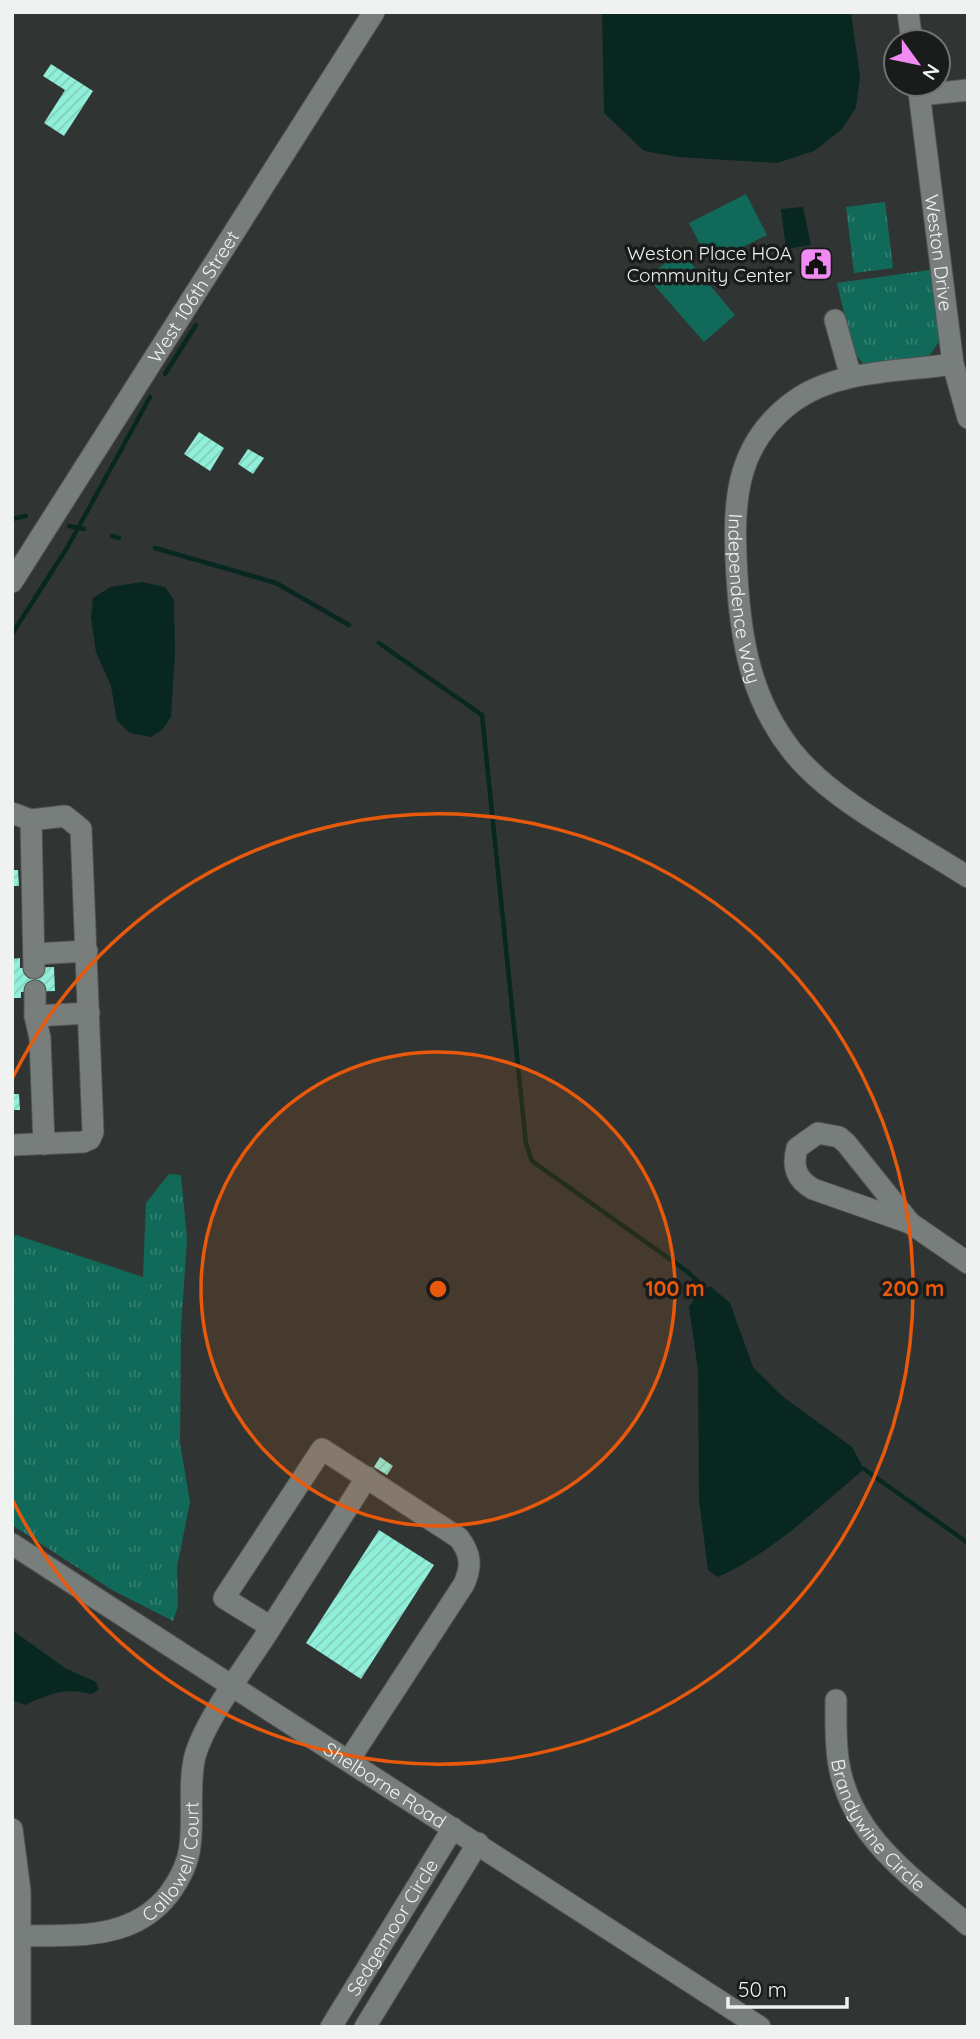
<svg xmlns="http://www.w3.org/2000/svg" width="980" height="2039" font-family="Quicksand,sans-serif">
  <defs>
    <pattern id="grass-tufts" width="24" height="20" patternUnits="userSpaceOnUse" patternTransform="scale(1.75)"><rect width="24" height="20" fill="#11695a"/><path d="M3 7l-1-3M5 7V3M7 7l1-3M15 17l-1-3M17 17v-4M19 17l1-3" fill="none" stroke="#347f72"/></pattern>
    <pattern id="building-hatch" width="6" height="6" patternUnits="userSpaceOnUse" patternTransform="scale(1.75)"><rect width="6" height="6" fill="#90efd8"/><path d="M-1 1l2-2M0 6l6-6M5 7l2-2" fill="none" stroke="#82cebb"/></pattern>
  </defs>
  <rect width="100%" height="100%" fill="#303534"/>
  <g fill="url(#grass-tufts)">
    <polygon points="885,202 893,268 854,273 846,207"/>
    <polygon points="930,270 940,340 930,355 864,365 853,351 837,283"/>
    <polygon points="169,1174 181,1175 187,1239 181,1327 180,1443 190,1502 177,1567 178,1606 173,1621 112,1590 12,1525 12,1238 16,1235 143,1277 146,1203"/>
  </g>
  <g fill="#11695a">
    <polygon points="746,194 767,235 710,263 689,223"/>
    <polygon points="680,250 735,315 704,342 648,278"/>
  </g>
  <g fill="#072720">
    <polygon points="602,12 851,12 860,77 856,108 841,130 814,151 777,163 678,157 644,151 604,113"/>
    <polygon points="803,207 811,245 786,249 781,209"/>
    <polygon points="142,582 165,587 174,600 175,652 171,717 162,730 151,737 130,733 117,721 111,686 96,652 91,618 93,598 110,587"/>
    <path d="M 710,1286 L 730,1303 L 753,1367 L 782,1396 L 852,1447 L 864,1469 C 819,1507 772,1553 718,1577 L 708,1570 L 699,1500 L 698,1370 L 689,1307 L 697,1295 Z"/>
    <path d="M 12,1630 L 65,1668 L 96,1682 L 99,1690 L 91,1694 C 65,1687 49,1694 25,1705 L 12,1700 Z"/>
  </g>
  <g fill="none" stroke-linecap="round" stroke-linejoin="round">
    <g stroke="#072720" stroke-width="4.5">
      <polyline points="165,374 196,325"/>
      <polyline points="12,519 26,516"/>
      <polyline points="69,526 84,529"/>
      <polyline points="112,536 119,538"/>
      <polyline points="155,548 276,583 349,625"/>
      <polyline points="12,634 67,548 150,397"/>
      <polyline points="379,643 482,715 526,1144 532,1161 688,1272 705,1289"/>
      <polyline points="864,1469 968,1543"/>
    </g>
  </g>
  <g fill="url(#building-hatch)">
    <polygon points="51,64 93,91 64,136 44,123 65,90 43,76"/>
    <polygon points="827,250 831,275 806,279 802,254"/>
    <polygon points="199,432 224,448 210,471 184,454"/>
    <polygon points="248,449 264,458 253,474 238,464"/>
    <polygon points="12,870 18,870 19,886 12,886"/>
    <polygon points="20,958 20,968 54,967 55,991 21,992 21,998 12,998 12,959"/>
    <polygon points="12,1094 19,1094 20,1110 12,1110"/>
    <polygon points="380,1457 393,1466 387,1475 374,1467"/>
    <polygon points="379,1530 434,1565 361,1679 306,1643"/>
  </g>
  <g fill="none" stroke-linecap="round" stroke-linejoin="round">
    <defs>
      <g id="minor">
        <polyline points="908,12 912,42"/>
        <path id="s1" d="M 918,84 L 953,364 L 968,418"/>
        <polyline points="920,95 968,90"/>
        <polyline points="835,320 851,377"/>
        <path id="s2" d="M 953,364 C 901,372 839,369 794,401 C 732,446 733,508 737,577 C 741,642 751,699 792,751 C 832,802 913,841 968,877"/>
        <path id="s3" d="M 12,582 L 374,12"/>
        <polyline points="12,813 31,820 65,816 81,829 93,1132 90,1139 83,1142 12,1145"/>
        <polyline points="31,820 34,968"/>
        <polyline points="34,954 87,951"/>
        <polyline points="35,991 35,1016 40,1038 44,1144"/>
        <polyline points="35,1016 89,1013"/>
        <path d="M 818,1133 L 839,1137 L 846,1143 L 910,1223 L 813,1189 C 796,1179 792,1167 797,1148 Z"/>
        <polyline points="910,1223 968,1263"/>
        <path id="s4" d="M 12,1544 L 760,2027"/>
        <polyline points="271,1627 367,1477"/>
        <path id="s5" d="M 836,1700 C 836,1722 835,1744 839,1765 C 852,1839 915,1879 968,1925"/>
        <polyline points="12,1829 20,1891 20,2027"/>
        <path id="s6" d="M 21,1936 C 74,1935 133,1941 169,1894 C 180,1879 188,1864 190,1846 C 194,1817 188,1784 195,1756 C 206,1717 249,1663 271,1627 L 224,1598 L 322,1449 L 459,1538 C 471,1554 472,1566 464,1584 L 349,1760"/>
        <path id="s7" d="M 331,2027 L 453,1828"/>
        <polyline points="365,2027 478,1843"/>
      </g>
    </defs>
    <use href="#minor" stroke="#505453" stroke-width="23"/>
    <use href="#minor" stroke="#787e7c" stroke-width="21"/>
  </g>
  <circle cx="438" cy="1289" r="237" fill="#e8590c" fill-opacity=".12"/>
  <g fill="none" stroke="#e8590c" stroke-width="3.5">
    <circle cx="438" cy="1289" r="237"/>
    <path d="M13 1077A475 475 0 1 1 13 1501"/>
  </g>
  <defs>
    <symbol id="civic-square" viewBox="-11 -11 22 22"><rect x="-9" y="-9" width="18" height="18" rx="4" fill="#f28af3" stroke="#1a1c1b"/><path d="M-.6-6.5H3V-4.5H.6V-3L4-1V1h2V6H-6V1h2V-1L-.6-3ZM-1.2 2.5V6h2.4V2.5Z" fill="#111"/></symbol>
  </defs>
  <g fill-rule="evenodd">
    <use href="#civic-square" x="797" y="245" width="38" height="38"/>
  </g>
  <g text-anchor="middle" dominant-baseline="central" stroke-width="7" stroke-linejoin="round" paint-order="stroke">
    <g font-size="19" fill="#eff2f1" stroke="#1a1c1b">
      <text stroke="none"><textPath href="#s1" startOffset="170">Weston Drive</textPath></text>
      <text stroke="none"><textPath href="#s3" startOffset="338">West 106th Street</textPath></text>
      <text stroke="none"><textPath href="#s2" startOffset="382">Independence Way</textPath></text>
      <text stroke="none"><textPath href="#s4" startOffset="444">Shelborne Road</textPath></text>
      <text stroke="none"><textPath href="#s5" startOffset="138">Brandywine Circle</textPath></text>
      <text stroke="none"><textPath href="#s6" startOffset="192">Callowell Court</textPath></text>
      <text stroke="none"><textPath href="#s7" startOffset="117">Sedgemoor Circle</textPath></text>
    </g>
    <g font-size="19" fill="#eff2f1" stroke="#1a1c1b" text-anchor="end">
      <text x="792" y="253">Weston Place HOA<tspan x="792" dy="22">Community Center</tspan></text>
    </g>
  </g>
  <circle cx="438" cy="1289" r="10" fill="#e8590c" stroke="#1a1c1b" stroke-width="3.5"/>
  <g font-size="21" text-anchor="middle" font-weight="bold" fill="#e8590c" stroke="#1a1c1b" stroke-width="7" stroke-linejoin="round" paint-order="stroke">
    <text x="675" y="1296">100 m</text>
    <text x="913" y="1296">200 m</text>
  </g>
  <rect width="980" height="2039" fill="none" stroke="#eff2f1" stroke-width="28"/>
  <g transform="translate(917 63) rotate(123)"><circle r="33" fill="#1a1c1b" stroke="#6f7271" stroke-width="2"/>
  <path d="M0-5L12 26L0 18L-12 26Z" fill="#f28af3"/>
  <text y="-10" font-size="19" font-weight="bold" text-anchor="middle" fill="#eff2f1">N</text>
  </g>
  <path d="M728 1997v10h119v-10" fill="none" stroke="#eff2f1" stroke-width="3.5"/>
  <text x="738" y="1997" font-size="21" fill="#eff2f1" stroke="#1a1c1b" stroke-width="5" paint-order="stroke">50 m</text>
</svg>
